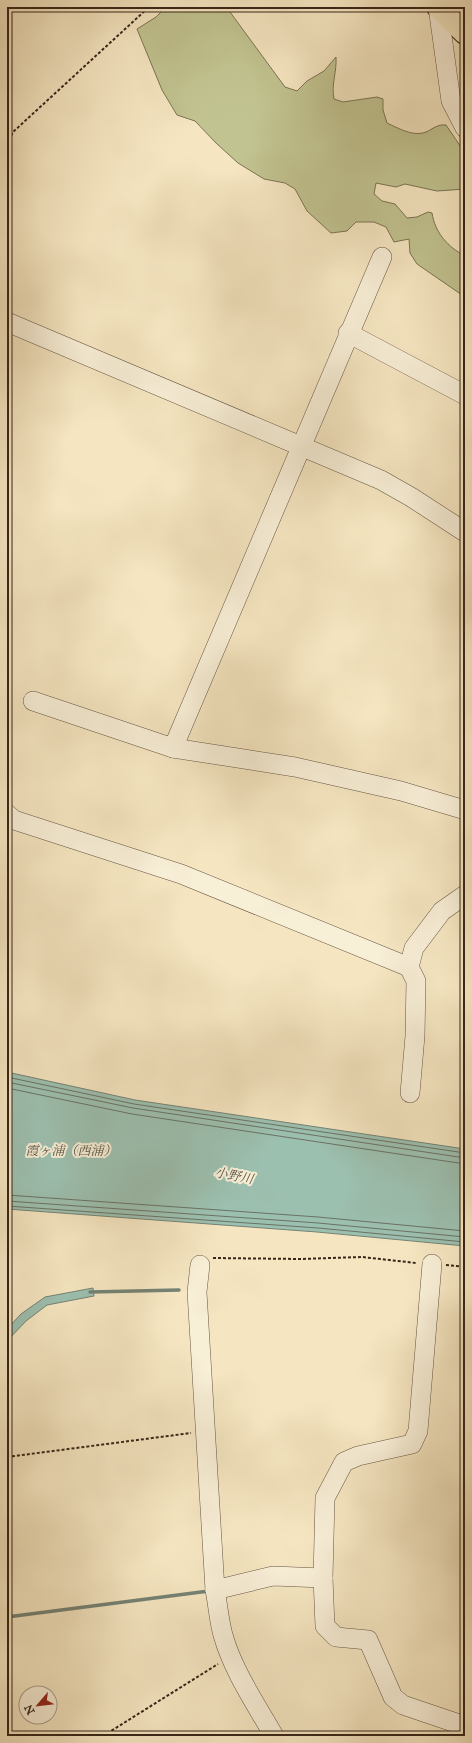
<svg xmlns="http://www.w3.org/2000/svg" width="472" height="1743" font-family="'IM FELL Great Primer','Noto Serif JP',serif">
  <rect width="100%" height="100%" fill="#f5e6c1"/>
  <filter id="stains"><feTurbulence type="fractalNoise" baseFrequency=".005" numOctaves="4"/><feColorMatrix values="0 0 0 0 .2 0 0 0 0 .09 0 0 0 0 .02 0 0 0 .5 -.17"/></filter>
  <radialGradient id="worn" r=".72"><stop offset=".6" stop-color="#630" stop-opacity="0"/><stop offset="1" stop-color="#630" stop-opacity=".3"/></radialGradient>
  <path fill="#c1c390" stroke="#7c7454" d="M 163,7 L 231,7 L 230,12 L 285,87 L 297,91 L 307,81 L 324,71 L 336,57 C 337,72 331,84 334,99 L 343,102 L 377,97 L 383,99 L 383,110 L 387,123 C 398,128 413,137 426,132 C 433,129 437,124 446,125 L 465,153 L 465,189 L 437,191 L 405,184 L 396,187 L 376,183 L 374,194 L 382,201 L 395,204 L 407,218 L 417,217 L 428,212 L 432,213 C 435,233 448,247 465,256 L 465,297 L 417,264 L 410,253 L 409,239 L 394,242 L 386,227 L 374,222 L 356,222 L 347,231 L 331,233 L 307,211 L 295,189 L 285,183 L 264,179 L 238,163 L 216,143 L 195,121 L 177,115 L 162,90 L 137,29 L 156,17 L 163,10 Z"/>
  <g fill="#9cc0b0" stroke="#748274">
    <polygon points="7,1072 135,1100 465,1149 465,1246 317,1232 7,1209"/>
    <polygon points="93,1288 94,1296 47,1305 26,1321 7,1341 7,1329 21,1314 45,1297"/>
  </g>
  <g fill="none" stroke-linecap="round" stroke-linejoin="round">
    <g stroke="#6a7264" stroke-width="1">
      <polyline points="7,1077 134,1104 465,1153"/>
      <polyline points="7,1082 133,1108 465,1158"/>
      <polyline points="7,1088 132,1114 465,1164"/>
      <polyline points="7,1195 318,1217 465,1231"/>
      <polyline points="7,1201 318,1223 465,1237"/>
      <polyline points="7,1206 318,1228 465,1242"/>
    </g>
    <g stroke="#748274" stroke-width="3.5">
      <polyline points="90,1292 179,1290"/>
      <polyline points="7,1617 209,1591"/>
    </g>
    <defs>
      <g id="minor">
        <polyline points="438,7 451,101 465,128"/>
        <polyline points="7,322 381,480 411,497 465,532"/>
        <polyline points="348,333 465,395"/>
        <polyline points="33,701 173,748 295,767 401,791 465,810"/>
        <polyline points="173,748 382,257"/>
        <polyline points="7,814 14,820 181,874 409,967"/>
        <polyline points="410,1093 415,1036 416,981 409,967 414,948 442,911 465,895"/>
        <polyline points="432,1264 418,1431 412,1444 358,1456 344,1462 325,1498 323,1578 325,1626 336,1637 368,1640 393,1697 403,1705 465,1726"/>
        <path d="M 200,1265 L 197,1292 L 215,1590 C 218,1605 219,1621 223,1635 C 233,1671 256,1704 274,1736"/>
        <polyline points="215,1590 273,1576 323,1578"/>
      </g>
      <polyline id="major" points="438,7 465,33"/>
    </defs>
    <use href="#minor" stroke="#675543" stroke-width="20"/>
    <use href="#major" stroke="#382519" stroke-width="24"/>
    <g stroke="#382519" stroke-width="2" stroke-dasharray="3 2" stroke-linecap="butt">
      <polyline points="7,145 13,132 149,7"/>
      <polyline points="213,1258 300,1259 362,1257 416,1263"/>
      <polyline points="446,1265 465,1267"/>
      <polyline points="7,1457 191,1433"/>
      <polyline points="103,1736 218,1664"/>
    </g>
    <use href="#minor" stroke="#f8efd7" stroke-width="19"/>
    <use href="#major" stroke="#f5e6c1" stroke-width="22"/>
  </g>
  <g text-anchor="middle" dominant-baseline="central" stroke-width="4" stroke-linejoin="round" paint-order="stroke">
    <g font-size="13" font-style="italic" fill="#565446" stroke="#f8efd7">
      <text x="71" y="1151">霞ヶ浦（西浦）</text>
      <text transform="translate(234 1176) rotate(11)">小野川</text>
    </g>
  </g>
  <rect width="472" height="1743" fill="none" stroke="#f5e6c1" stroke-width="24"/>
  <rect x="8" y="8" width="456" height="1727" fill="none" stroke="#382519" stroke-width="2"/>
  <rect x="12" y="12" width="448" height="1719" fill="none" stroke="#382519"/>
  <g transform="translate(38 1705) rotate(242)"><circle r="19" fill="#f8efd7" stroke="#ab9e8b"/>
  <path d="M0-3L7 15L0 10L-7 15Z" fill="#8f2418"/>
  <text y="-6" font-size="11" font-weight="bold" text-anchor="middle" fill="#382519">N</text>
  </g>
  <rect width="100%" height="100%" filter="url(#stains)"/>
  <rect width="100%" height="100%" fill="url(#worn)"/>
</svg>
